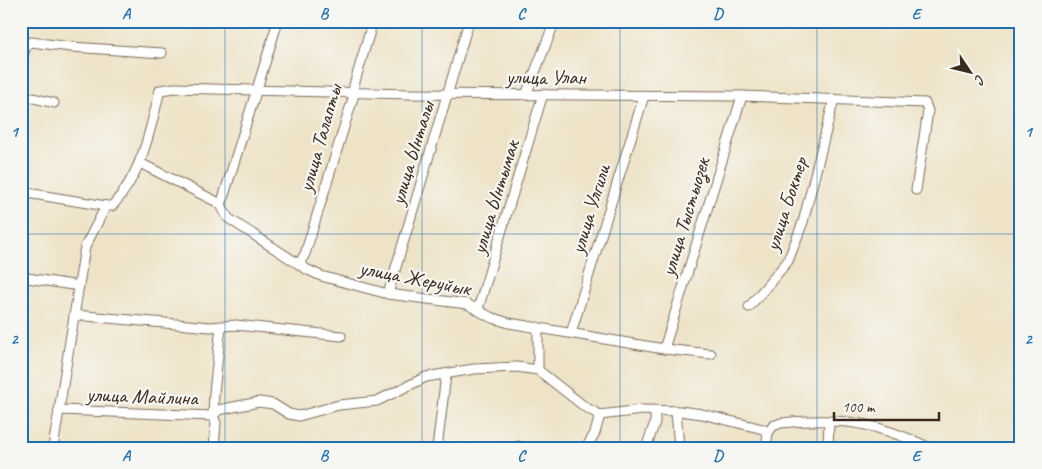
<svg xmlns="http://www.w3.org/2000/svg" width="1042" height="469" font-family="Caveat,sans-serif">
  <rect width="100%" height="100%" fill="#f6f6f2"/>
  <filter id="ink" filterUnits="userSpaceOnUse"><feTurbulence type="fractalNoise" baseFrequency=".02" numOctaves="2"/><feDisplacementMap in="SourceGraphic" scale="10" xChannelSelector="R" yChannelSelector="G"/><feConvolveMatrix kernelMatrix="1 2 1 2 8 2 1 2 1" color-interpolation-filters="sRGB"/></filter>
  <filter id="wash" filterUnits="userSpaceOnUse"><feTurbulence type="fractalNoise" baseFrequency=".0096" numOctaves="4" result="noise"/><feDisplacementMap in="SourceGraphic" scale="20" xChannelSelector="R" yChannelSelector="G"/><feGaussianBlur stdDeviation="1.12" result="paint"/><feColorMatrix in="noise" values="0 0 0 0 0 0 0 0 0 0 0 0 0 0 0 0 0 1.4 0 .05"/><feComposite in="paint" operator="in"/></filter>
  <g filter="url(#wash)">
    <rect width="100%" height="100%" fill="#eee3c7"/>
  </g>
  <g filter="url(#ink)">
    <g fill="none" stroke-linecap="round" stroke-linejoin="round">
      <defs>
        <g id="minor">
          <polyline points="21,62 26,46 31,42 71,47 162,53"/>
          <polyline points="21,95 54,103"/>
          <polyline points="526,95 555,21"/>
          <polyline points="140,163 215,201 221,205 228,218 306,269 321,276 388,294 467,304 490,317 509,323 664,349 711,354"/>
          <polyline points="21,192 106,206"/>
          <polyline points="221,205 278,21"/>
          <polyline points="299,264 305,254 353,98 354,85 373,21"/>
          <polyline points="21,277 79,286"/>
          <polyline points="388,294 469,21"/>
          <polyline points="749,307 788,261 803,222 834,99"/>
          <polyline points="478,309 543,94"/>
          <polyline points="74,315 210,327 236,325 341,336"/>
          <polyline points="538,327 538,370"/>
          <polyline points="571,333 644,96"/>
          <polyline points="664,349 742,96"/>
          <path d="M 60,410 L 213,416 L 218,410 L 259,402 L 273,404 L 289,414 L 299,416 L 339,405 L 377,401 L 426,377 L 474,369 L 517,367 L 538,370 L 585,407 L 600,415 L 642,410 L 680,411 L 702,414 L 763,429 L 768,433 L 773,426 L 781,423 C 843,417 874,422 930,448"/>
          <polyline points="676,411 679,448"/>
          <polyline points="518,446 522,448"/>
          <path d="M 53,448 L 85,247 L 106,206 L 112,206 C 142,174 150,131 160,90 L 174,88 L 410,94 L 742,96 L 925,103 L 928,111 L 916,190"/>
          <polyline points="214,448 216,423 213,416 214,393 221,326"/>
          <polyline points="437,448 446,375"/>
          <polyline points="586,448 595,433 600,415"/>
          <polyline points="646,448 655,422 655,410"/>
          <polyline points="766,448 768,433"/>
          <polyline points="828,448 829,421"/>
        </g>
      </defs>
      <use href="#minor" stroke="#7a6b59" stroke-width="11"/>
      <use href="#minor" stroke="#fff" stroke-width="9"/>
    </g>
  </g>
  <path fill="none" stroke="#1f6fb2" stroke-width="1" stroke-opacity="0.55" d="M 225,21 L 225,448M 422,21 L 422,448M 620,21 L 620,448M 817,21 L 817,448M 21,234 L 1021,234"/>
  <g text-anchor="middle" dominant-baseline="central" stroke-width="4.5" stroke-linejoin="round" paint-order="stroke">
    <g font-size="21" fill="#3b2a1e" stroke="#f6f6f2">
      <text x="546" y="77">улица Улан</text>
      <text transform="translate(320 138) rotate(-74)">улица Талапты</text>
      <text transform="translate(412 153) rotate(-73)">улица Ынталы</text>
      <text transform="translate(495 197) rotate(-73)">улица Ынтымак</text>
      <text transform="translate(786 204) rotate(-72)">улица Боктер</text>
      <text transform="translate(590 209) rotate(-73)">улица Улгили</text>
      <text transform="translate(685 217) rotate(-73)">улица Тыстыозек</text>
      <text transform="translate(415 278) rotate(11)">улица Жеруйык</text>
      <text transform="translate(142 396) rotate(2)">улица Майлина</text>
    </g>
  </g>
  <rect width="1042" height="469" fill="none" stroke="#f6f6f2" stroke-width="55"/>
  <g transform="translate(970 72) rotate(125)" stroke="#f6f6f2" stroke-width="4" paint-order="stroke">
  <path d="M0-4L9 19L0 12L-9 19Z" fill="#3b2a1e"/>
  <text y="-8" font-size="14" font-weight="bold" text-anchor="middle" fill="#3b2a1e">С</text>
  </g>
  <path d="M834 412v8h105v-8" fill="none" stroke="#3b2a1e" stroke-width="2.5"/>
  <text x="842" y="412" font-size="15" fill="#3b2a1e" stroke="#f6f6f2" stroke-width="4" paint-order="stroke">100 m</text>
  <rect x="28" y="28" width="986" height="414" fill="none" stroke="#1f6fb2" stroke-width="2"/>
  <g font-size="16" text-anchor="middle" font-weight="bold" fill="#1f6fb2">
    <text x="126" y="19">A</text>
    <text x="324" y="19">B</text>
    <text x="521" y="19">C</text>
    <text x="718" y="19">D</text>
    <text x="916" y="19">E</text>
    <text x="14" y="137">1</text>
    <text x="1028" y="137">1</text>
    <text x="14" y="344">2</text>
    <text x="1028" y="344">2</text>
    <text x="126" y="461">A</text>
    <text x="324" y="461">B</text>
    <text x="521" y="461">C</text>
    <text x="718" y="461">D</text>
    <text x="916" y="461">E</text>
  </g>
</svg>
